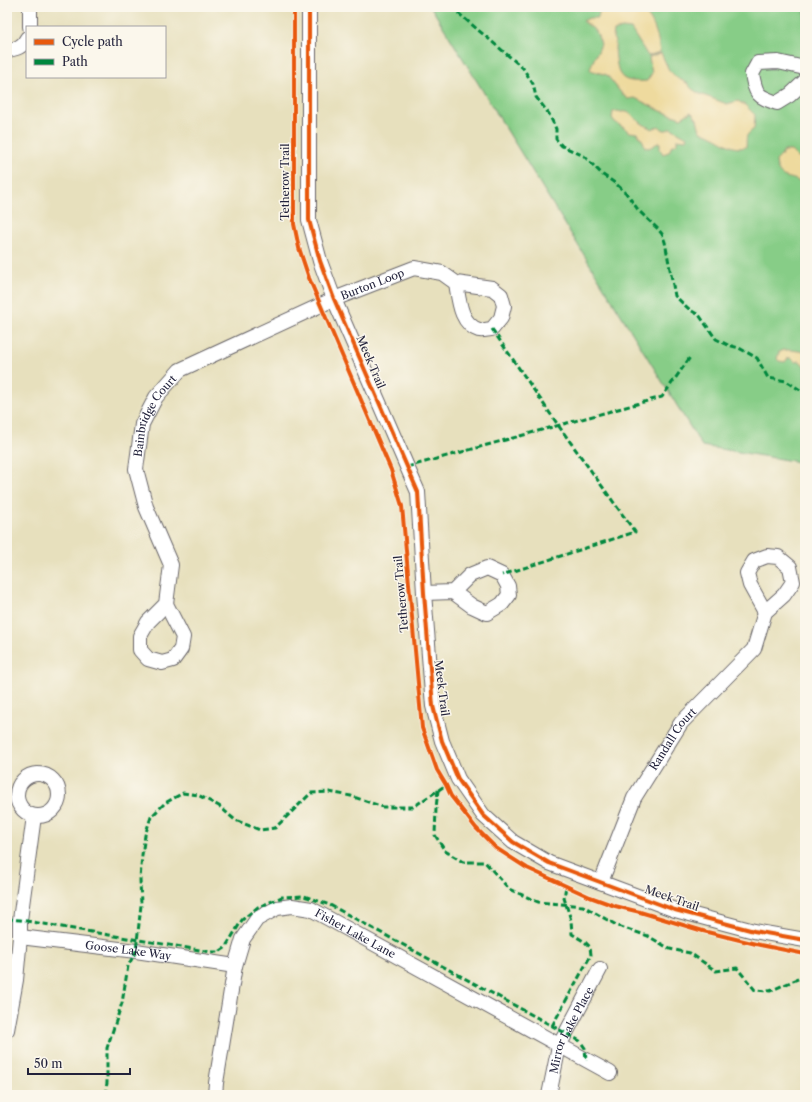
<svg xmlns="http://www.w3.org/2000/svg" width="812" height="1102" font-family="'Libre Caslon Text',serif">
  <rect width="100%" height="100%" fill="#fbf7ec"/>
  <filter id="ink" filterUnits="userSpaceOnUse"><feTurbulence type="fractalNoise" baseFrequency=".025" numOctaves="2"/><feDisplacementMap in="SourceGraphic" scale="8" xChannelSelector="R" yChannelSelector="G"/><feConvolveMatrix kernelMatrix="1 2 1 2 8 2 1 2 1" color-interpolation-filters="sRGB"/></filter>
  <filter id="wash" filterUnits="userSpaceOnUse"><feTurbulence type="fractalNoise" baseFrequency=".012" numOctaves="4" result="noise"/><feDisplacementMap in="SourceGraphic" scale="16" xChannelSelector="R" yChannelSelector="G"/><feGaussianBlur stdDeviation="0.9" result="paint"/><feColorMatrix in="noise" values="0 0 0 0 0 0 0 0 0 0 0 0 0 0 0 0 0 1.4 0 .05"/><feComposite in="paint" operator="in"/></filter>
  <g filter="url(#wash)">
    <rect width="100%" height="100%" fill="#e7e0bd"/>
    <polygon fill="#87cd87" stroke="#547861" points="431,7 805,7 805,463 702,446"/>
    <g fill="#eeda9e" stroke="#887e6c">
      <path d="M 600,7 C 611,7 624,5 635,8 C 653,12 658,36 660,52 L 648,56 L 631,29 L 622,28 L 614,31 L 613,38 C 616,42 615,45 615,50 C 618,77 619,83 647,81 L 652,73 L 649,57 L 661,53 L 669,70 L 677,78 L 687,83 L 692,89 L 700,94 L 727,104 L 738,101 L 745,105 L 755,115 L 754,129 C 744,136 747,137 746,147 C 732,151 724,141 712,136 C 708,134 704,132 700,131 L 697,119 L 691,112 L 681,118 L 661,111 L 635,98 L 628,99 L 622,94 L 607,75 L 590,70 C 592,60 598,54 601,44 L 596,31 L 583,21 L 589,18 L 598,18 Z"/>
      <path d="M 618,111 L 621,112 C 630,110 633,117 640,122 C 644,125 648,127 652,129 L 659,126 C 663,131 666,131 671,128 L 687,137 L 686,140 L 677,139 L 677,143 L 675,145 L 672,145 L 669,152 L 663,154 L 660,149 L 660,142 L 649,148 L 645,147 L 643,141 L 637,133 L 630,132 L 615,122 L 612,118 L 613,112 Z"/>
      <path d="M 784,151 L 791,151 L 798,158 L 805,157 L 805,196 L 801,196 L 803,185 C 793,173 778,184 776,161 L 781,156 Z"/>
      <polygon points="783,350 792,350 805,352 805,367 800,361 795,362 791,358 788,358 785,362 779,361 777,359 779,352"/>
    </g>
  </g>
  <g filter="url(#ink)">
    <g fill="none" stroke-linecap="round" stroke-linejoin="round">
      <defs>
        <g id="minor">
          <polyline points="30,7 30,27"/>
          <polyline points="309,7 309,220 320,261 334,299 418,492 424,593 433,706 442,741 458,779 483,815 513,842 549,863 675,910 754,931 805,940"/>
          <path d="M 7,50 C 16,49 23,47 27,38"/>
          <path d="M 805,68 L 778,62 L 758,63 L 752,74 C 756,95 757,96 777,103 L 790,95 L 805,81"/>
          <polyline points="424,593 453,592 472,606 487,613 502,604 509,595 508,586 502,575 487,568 470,575 453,592"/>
          <path id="s1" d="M 166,604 L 148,622 L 140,636 L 140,650 L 148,659 L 162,663 L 173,660 L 181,649 L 183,637 L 166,604 L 171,565 L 146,507 L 136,469 L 142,424 L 156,397 L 180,370 L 334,299 L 414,268 L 442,273 L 456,283 L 492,288 L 501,295 L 504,306 L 501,318 L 492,329 C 488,329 483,331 479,330 C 460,324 459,300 456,283"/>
          <circle cx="38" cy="795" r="21"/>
          <path id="s2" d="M 601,882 L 634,798 L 681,723 L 754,649 L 765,612 L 784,595 L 793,582 L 790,567 L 778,557 L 767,556 L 754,561 L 747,573 L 750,585 L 765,612"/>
          <path id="s3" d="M 20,937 L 136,951 L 235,966"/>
          <polyline points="7,1030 16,980 20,937 20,920 34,816"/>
          <path id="s4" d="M 215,1095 L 216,1083 L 235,966 L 243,939 L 257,919 L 277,908 L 292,906 L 311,909 L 610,1073"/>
          <path id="s5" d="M 549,1095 L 559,1046 L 600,969"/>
        </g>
      </defs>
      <use href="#minor" stroke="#676468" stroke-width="16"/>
      <use href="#minor" stroke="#fff" stroke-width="14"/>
      <g stroke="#00873e" stroke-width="3" stroke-dasharray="6 3" stroke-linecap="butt">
        <polyline points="451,7 523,68 533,84 536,97 549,114 556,129 556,139 562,146 584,156 603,175 615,183 626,193 639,211 657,228 662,234 665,242 675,296 690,310 699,315 716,339 728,345 739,348 757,358 768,378 786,381 805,393"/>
        <polyline points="492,329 558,425 635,532 502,575"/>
        <polyline points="407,467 662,397 691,356"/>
        <polyline points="438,790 436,808 435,835 445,851 463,862 485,862 509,889 538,902 583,906 618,926 648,936 670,949 690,953 716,971 737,968 755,990 770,991 800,978 805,979"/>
        <polyline points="7,919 20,920 211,952 219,952 225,948 242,920 258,907 282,897 304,896 330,905 580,1041 585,1048 586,1061"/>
        <polyline points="552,1026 591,955 590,947 585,942 572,934 571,920 564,898 566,886"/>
        <polyline points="105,1095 107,1083 107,1048 122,1003 128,966 136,951 141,905 140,879 142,855 145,835 151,817 165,803 183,793 198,795 219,806 235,820 260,830 275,828 311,793 329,792 351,796 383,807 413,807 446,785"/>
      </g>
      <defs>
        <g id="cycleway">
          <polyline points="294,7 294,224 299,248 309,278 391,470 402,506 422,728 437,770 446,785 451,796 476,828 496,848 527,868 590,897 615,906 640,912 703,931 760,945 805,954"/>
          <polyline points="309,7 309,220 320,261 334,299 418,492 424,593 433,706 442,741 458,779 483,815 513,842 549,863 675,910 754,931 805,940"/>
        </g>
      </defs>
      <use href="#cycleway" stroke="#fbf7ec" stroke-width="6"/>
      <use href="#cycleway" stroke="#e8590c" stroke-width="4"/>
    </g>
  </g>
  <g text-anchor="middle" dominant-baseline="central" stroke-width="3" stroke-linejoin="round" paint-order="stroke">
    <g font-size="11" fill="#22223b" stroke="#fbf7ec">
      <text transform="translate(285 182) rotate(-90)">Tetherow Trail</text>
      <text stroke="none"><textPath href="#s1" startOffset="621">Burton Loop</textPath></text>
      <text transform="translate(371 362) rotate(67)">Meek Trail</text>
      <text stroke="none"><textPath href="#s1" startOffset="356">Bainbridge Court</textPath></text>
      <text transform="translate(401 594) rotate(-95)">Tetherow Trail</text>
      <text transform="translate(442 688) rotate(83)">Meek Trail</text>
      <text stroke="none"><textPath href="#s2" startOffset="161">Randall Court</textPath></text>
      <text transform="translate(672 898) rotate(19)">Meek Trail</text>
      <text stroke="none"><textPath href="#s4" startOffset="291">Fisher Lake Lane</textPath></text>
      <text stroke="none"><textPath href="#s3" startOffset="109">Goose Lake Way</textPath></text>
      <text stroke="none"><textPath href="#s5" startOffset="69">Mirror Lake Place</textPath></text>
    </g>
  </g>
  <rect width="812" height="1102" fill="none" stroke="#fbf7ec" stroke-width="24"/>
  <rect x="26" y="26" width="140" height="52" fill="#fbf7ec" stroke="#a4a2a5"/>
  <rect x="34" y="39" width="20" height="6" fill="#e8590c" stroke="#a4a2a5"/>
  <text x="62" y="46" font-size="12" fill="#22223b">Cycle path</text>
  <rect x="34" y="59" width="20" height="6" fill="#00873e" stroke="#a4a2a5"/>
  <text x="62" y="66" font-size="12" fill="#22223b">Path</text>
  <path d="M28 1068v6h102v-6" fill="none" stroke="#22223b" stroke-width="2"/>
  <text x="34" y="1068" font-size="12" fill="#22223b" stroke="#fbf7ec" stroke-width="3" paint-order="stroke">50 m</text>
</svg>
